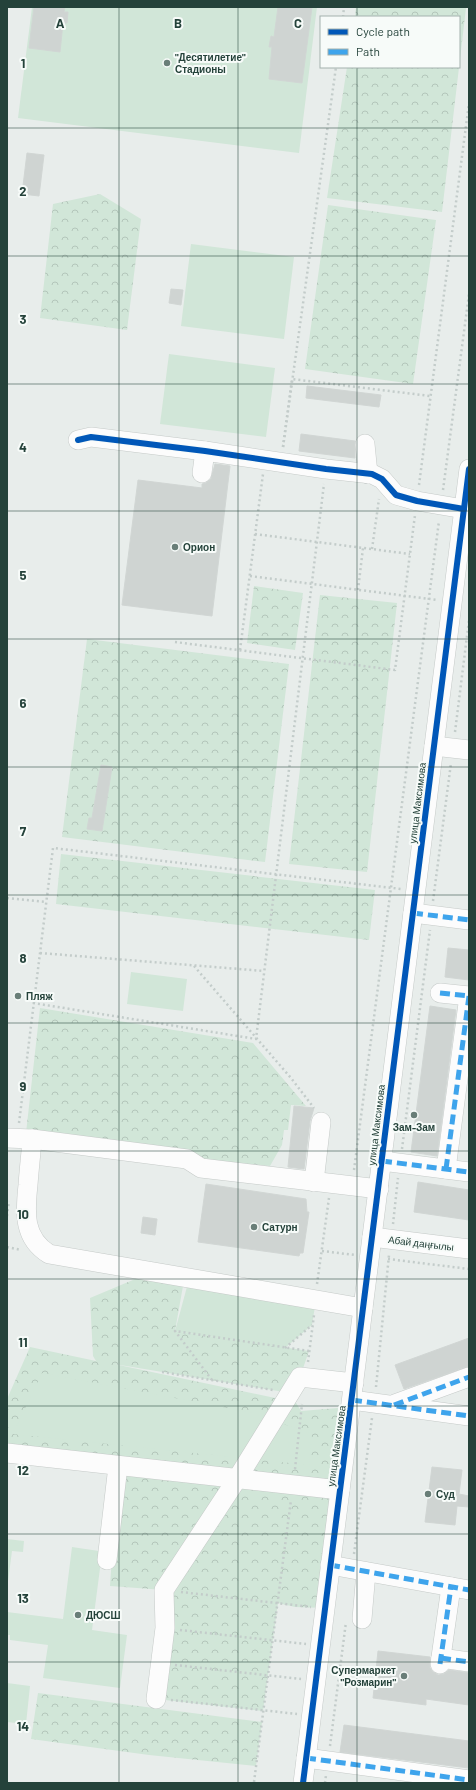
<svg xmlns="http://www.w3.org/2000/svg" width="476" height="1790" font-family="Barlow,sans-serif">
  <defs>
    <pattern id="forest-crowns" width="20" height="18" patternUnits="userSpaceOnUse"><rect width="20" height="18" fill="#d1e6d8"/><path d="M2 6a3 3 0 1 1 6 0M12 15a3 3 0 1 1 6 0" fill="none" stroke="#b3c6ba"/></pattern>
  </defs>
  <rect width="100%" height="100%" fill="#e8edeb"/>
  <g fill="url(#forest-crowns)" fill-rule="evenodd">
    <polygon points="356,7 466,8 442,212 327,198 347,67 459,67 459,17 355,17"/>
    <polygon points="100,194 141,219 127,330 40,318 53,204"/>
    <polygon points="328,205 436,220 413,384 305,369"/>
    <polygon points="254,586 303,593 295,650 247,643"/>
    <polygon points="320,595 397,603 367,872 289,864"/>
    <polygon points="87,639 289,664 265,862 62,837"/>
    <polygon points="61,854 375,890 369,940 56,904"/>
    <polygon points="40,1008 253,1043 306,1106 291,1105 288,1130 284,1130 282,1145 270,1166 203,1160 26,1133"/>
    <path d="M 140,1277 L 183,1286 L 175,1331 L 309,1351 L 300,1377 L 290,1393 L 301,1411 L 338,1408 L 333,1452 L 325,1608 L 295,1607 L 278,1603 L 263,1711 L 156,1699 L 164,1590 L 110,1586 L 118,1466 L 7,1453 L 7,1399 L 30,1347 L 96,1361 L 93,1356 L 90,1298 ZM 114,1364 L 290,1393 L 294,1402 Z"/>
    <polygon points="38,1693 262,1722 256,1766 149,1755 31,1739"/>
  </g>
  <g fill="#d1e6d8">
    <polygon points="32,7 317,7 299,153 18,118"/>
    <polygon points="191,244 294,257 284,339 181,326"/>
    <polygon points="169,354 275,368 266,437 160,424"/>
    <polygon points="131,972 187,979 183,1011 127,1004"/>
    <polygon points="188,1283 316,1300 312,1325 285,1348 175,1331"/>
    <polygon points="42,1373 249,1412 312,1434 309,1465 13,1434"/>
    <polygon points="7,1539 24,1541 23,1552 12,1551 7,1589"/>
    <polygon points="72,1547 99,1551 102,1553 92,1630 127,1635 120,1688 43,1678 48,1645 10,1640 10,1635 7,1635 7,1612 63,1619"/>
    <polygon points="7,1683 30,1686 26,1724 7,1722"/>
  </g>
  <g fill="#cfd4d2" stroke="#d1d6d4">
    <polygon points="34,7 65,7 64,12 68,12 67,23 63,23 60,52 29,48"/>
    <polygon points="278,7 312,7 302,83 269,79 272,47 269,47 271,36 274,37"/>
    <polygon points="27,153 44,155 39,196 22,194"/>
    <polygon points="171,289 183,290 181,305 169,303"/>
    <polygon points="307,386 381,395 379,407 306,398"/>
    <polygon points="301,434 355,441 355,458 299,451"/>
    <polygon points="215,464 230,466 212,616 122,605 138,480 202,488 202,484 206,483 211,479"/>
    <polygon points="101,765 112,767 102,831 87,829 89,818 92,818"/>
    <polygon points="448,948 469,950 469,980 445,977"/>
    <polygon points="430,1006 456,1010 437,1156 411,1152"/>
    <polygon points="294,1106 314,1108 310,1121 304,1169 288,1167"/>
    <polygon points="418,1182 469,1190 469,1220 414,1212"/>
    <polygon points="206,1184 306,1199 307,1212 309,1212 303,1253 300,1253 299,1256 198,1242"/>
    <polygon points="143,1217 157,1219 155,1235 141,1233"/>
    <polygon points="469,1338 469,1366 404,1389 395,1365"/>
    <polygon points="432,1467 462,1470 459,1494 469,1496 469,1507 457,1506 455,1525 425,1522"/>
    <polygon points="378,1651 430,1657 430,1668 433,1672 438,1675 444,1674 449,1670 469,1673 469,1705 426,1699 426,1705 373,1698"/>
    <polygon points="344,1725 469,1741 469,1768 340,1752"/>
  </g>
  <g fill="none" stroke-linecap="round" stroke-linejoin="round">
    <defs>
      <g id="minor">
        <polyline points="78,440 91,437 205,451 326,469 372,474 382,479 396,495 417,501 464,509"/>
        <polyline points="365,444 368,474"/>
        <polyline points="202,473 205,451"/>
        <polyline points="434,746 469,750"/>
        <polyline points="413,913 469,920"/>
        <polyline points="440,993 469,996"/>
        <polyline points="7,1138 32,1139 187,1159 201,1168 379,1189"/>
        <path d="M 32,1139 C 31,1154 29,1170 28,1185 C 25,1212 23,1238 49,1254 L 363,1308"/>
        <polyline points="382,1161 469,1172"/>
        <polyline points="446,1169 469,996"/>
        <polyline points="314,1182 321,1122"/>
        <polyline points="372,1237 469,1249"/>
        <polyline points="352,1400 469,1416"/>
        <polyline points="395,1404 469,1377"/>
        <polyline points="7,1453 340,1490"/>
        <polyline points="107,1560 118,1466"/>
        <polyline points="330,1565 469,1590"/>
        <polyline points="362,1619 366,1572"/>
        <polyline points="441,1658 469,1662"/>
        <polyline points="440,1664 451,1587"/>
        <polyline points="156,1699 165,1628 164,1590 237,1479 300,1377 354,1383"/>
        <polyline points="306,1758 469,1780"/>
        <polyline points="303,1783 469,469"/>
      </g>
    </defs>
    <use href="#minor" stroke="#c5cac8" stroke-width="20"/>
    <g stroke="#c3ccca" stroke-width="2.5" stroke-dasharray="2 3" stroke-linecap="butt">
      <polyline points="343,17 344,7"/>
      <polyline points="283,447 292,379 430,396"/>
      <polyline points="283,447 336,67"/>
      <polyline points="419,485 469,103"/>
      <polyline points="443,490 469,294"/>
      <polyline points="255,534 410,554"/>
      <polyline points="372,549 379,499"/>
      <polyline points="250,576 438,600"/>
      <polyline points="358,590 363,548"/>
      <polyline points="175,642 395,670 415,515"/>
      <polyline points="240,650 263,474"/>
      <polyline points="455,732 469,620"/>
      <polyline points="7,898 46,902"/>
      <polyline points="433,901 451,763"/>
      <polyline points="40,953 264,971"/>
      <polyline points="194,966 291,1078 314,1108"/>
      <polyline points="33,1003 256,1039 324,484"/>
      <polyline points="19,1123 53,848 401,889"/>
      <polyline points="402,1149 430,930"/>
      <polyline points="354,1170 439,521"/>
      <polyline points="7,1216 9,1201"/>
      <polyline points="393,1224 398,1178"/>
      <polyline points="7,1247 21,1250"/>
      <polyline points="322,1251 355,1255"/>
      <polyline points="388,1259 469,1269"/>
      <polyline points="317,1284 329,1198"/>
      <polyline points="285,1348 312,1325"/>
      <polyline points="308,1362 314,1315"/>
      <polyline points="162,1372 273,1390"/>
      <polyline points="212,1380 175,1331 309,1351"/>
      <polyline points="376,1387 389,1255"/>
      <polyline points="295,1469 302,1404"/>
      <polyline points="354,1554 372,1418"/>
      <polyline points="181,1592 311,1607"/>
      <polyline points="180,1630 306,1644"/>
      <polyline points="175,1665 301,1679"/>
      <polyline points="171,1700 297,1714"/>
      <polyline points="330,1746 346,1622"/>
      <polyline points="254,1782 291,1500"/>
      <polyline points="325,1783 326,1775"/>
    </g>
    <use href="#minor" stroke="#fcfcfc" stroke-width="19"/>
    <g stroke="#3ea4ec" stroke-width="5" stroke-dasharray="10 5" stroke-linecap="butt">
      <polyline points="413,913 469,920"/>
      <polyline points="440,993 469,996"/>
      <polyline points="382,1161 469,1172"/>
      <polyline points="446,1169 469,996"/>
      <polyline points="352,1400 469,1416"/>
      <polyline points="394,1405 469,1377"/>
      <polyline points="330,1565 469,1590"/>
      <polyline points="441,1658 469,1662"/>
      <polyline points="440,1664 451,1587"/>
      <polyline points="306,1758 469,1780"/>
    </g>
    <defs>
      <g id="cycleway">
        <polyline points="78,440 91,437 205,451 326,469 372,474 382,479 396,495 417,501 464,509"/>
        <polyline points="303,1783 469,469"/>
      </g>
    </defs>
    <use href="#cycleway" stroke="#f7fbf9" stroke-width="8"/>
    <use href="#cycleway" stroke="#0057b8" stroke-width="6"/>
  </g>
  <path fill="none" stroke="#24423a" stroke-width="1" stroke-opacity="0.55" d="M 119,7 L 119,1783M 238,7 L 238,1783M 357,7 L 357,17M 357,67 L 357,1783M 7,128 L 469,128M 7,256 L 469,256M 7,384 L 469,384M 7,511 L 469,511M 7,639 L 469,639M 7,767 L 469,767M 7,895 L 469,895M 7,1023 L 469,1023M 7,1151 L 469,1151M 7,1279 L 469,1279M 7,1406 L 469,1406M 7,1534 L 469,1534M 7,1662 L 469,1662"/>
  <g fill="#697e78" stroke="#f7fbf9" stroke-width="1.5">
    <circle cx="167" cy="63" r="4"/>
    <circle cx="175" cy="547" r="4"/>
    <circle cx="18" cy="996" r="4"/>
    <circle cx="414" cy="1115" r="4"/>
    <circle cx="254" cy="1227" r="4"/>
    <circle cx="428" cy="1494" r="4"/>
    <circle cx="78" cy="1615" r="4"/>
    <circle cx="404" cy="1676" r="4"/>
  </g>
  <g text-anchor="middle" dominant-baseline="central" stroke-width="4" stroke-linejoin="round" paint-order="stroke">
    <g font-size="10" font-weight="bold" fill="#24423a" stroke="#f7fbf9" text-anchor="start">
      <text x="175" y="57">"Десятилетие"<tspan x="175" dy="12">Стадионы</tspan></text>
      <text x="183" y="547">Орион</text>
      <text x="26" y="996">Пляж</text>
      <text x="414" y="1127" text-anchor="middle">Зам-Зам</text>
      <text x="262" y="1227">Сатурн</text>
      <text x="436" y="1494">Суд</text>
      <text x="86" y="1615">ДЮСШ</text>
      <text x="396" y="1670" text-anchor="end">Супермаркет<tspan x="396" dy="12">"Розмарин"</tspan></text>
    </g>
    <g font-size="10" fill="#24423a" stroke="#f7fbf9">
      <text transform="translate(417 803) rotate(-83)">улица Максимова</text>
      <text transform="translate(376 1125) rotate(-83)">улица Максимова</text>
      <text transform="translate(421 1243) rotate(7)">Абай даңғылы</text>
      <text transform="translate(336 1446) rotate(-82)">улица Максимова</text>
    </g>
  </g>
  <g font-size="13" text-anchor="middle" font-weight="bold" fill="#24423a" stroke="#f7fbf9" stroke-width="4" stroke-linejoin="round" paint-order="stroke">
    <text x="60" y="28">A</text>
    <text x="178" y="28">B</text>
    <text x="298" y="28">C</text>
    <text x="23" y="68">1</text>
    <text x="23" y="196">2</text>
    <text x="23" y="324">3</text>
    <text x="23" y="452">4</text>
    <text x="23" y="580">5</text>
    <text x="23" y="708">6</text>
    <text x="23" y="836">7</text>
    <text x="23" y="963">8</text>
    <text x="23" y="1091">9</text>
    <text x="23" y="1219">10</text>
    <text x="23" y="1347">11</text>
    <text x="23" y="1475">12</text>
    <text x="23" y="1603">13</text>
    <text x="23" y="1731">14</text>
  </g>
  <rect width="476" height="1790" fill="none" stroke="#24423a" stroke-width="16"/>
  <rect x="320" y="16" width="140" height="52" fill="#f7fbf9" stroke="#a3b1ad"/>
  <rect x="328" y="29" width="20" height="6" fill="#0057b8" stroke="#a3b1ad"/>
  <text x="356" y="36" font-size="12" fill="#24423a">Cycle path</text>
  <rect x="328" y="49" width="20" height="6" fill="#3ea4ec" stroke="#a3b1ad"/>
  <text x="356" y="56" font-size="12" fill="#24423a">Path</text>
</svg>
